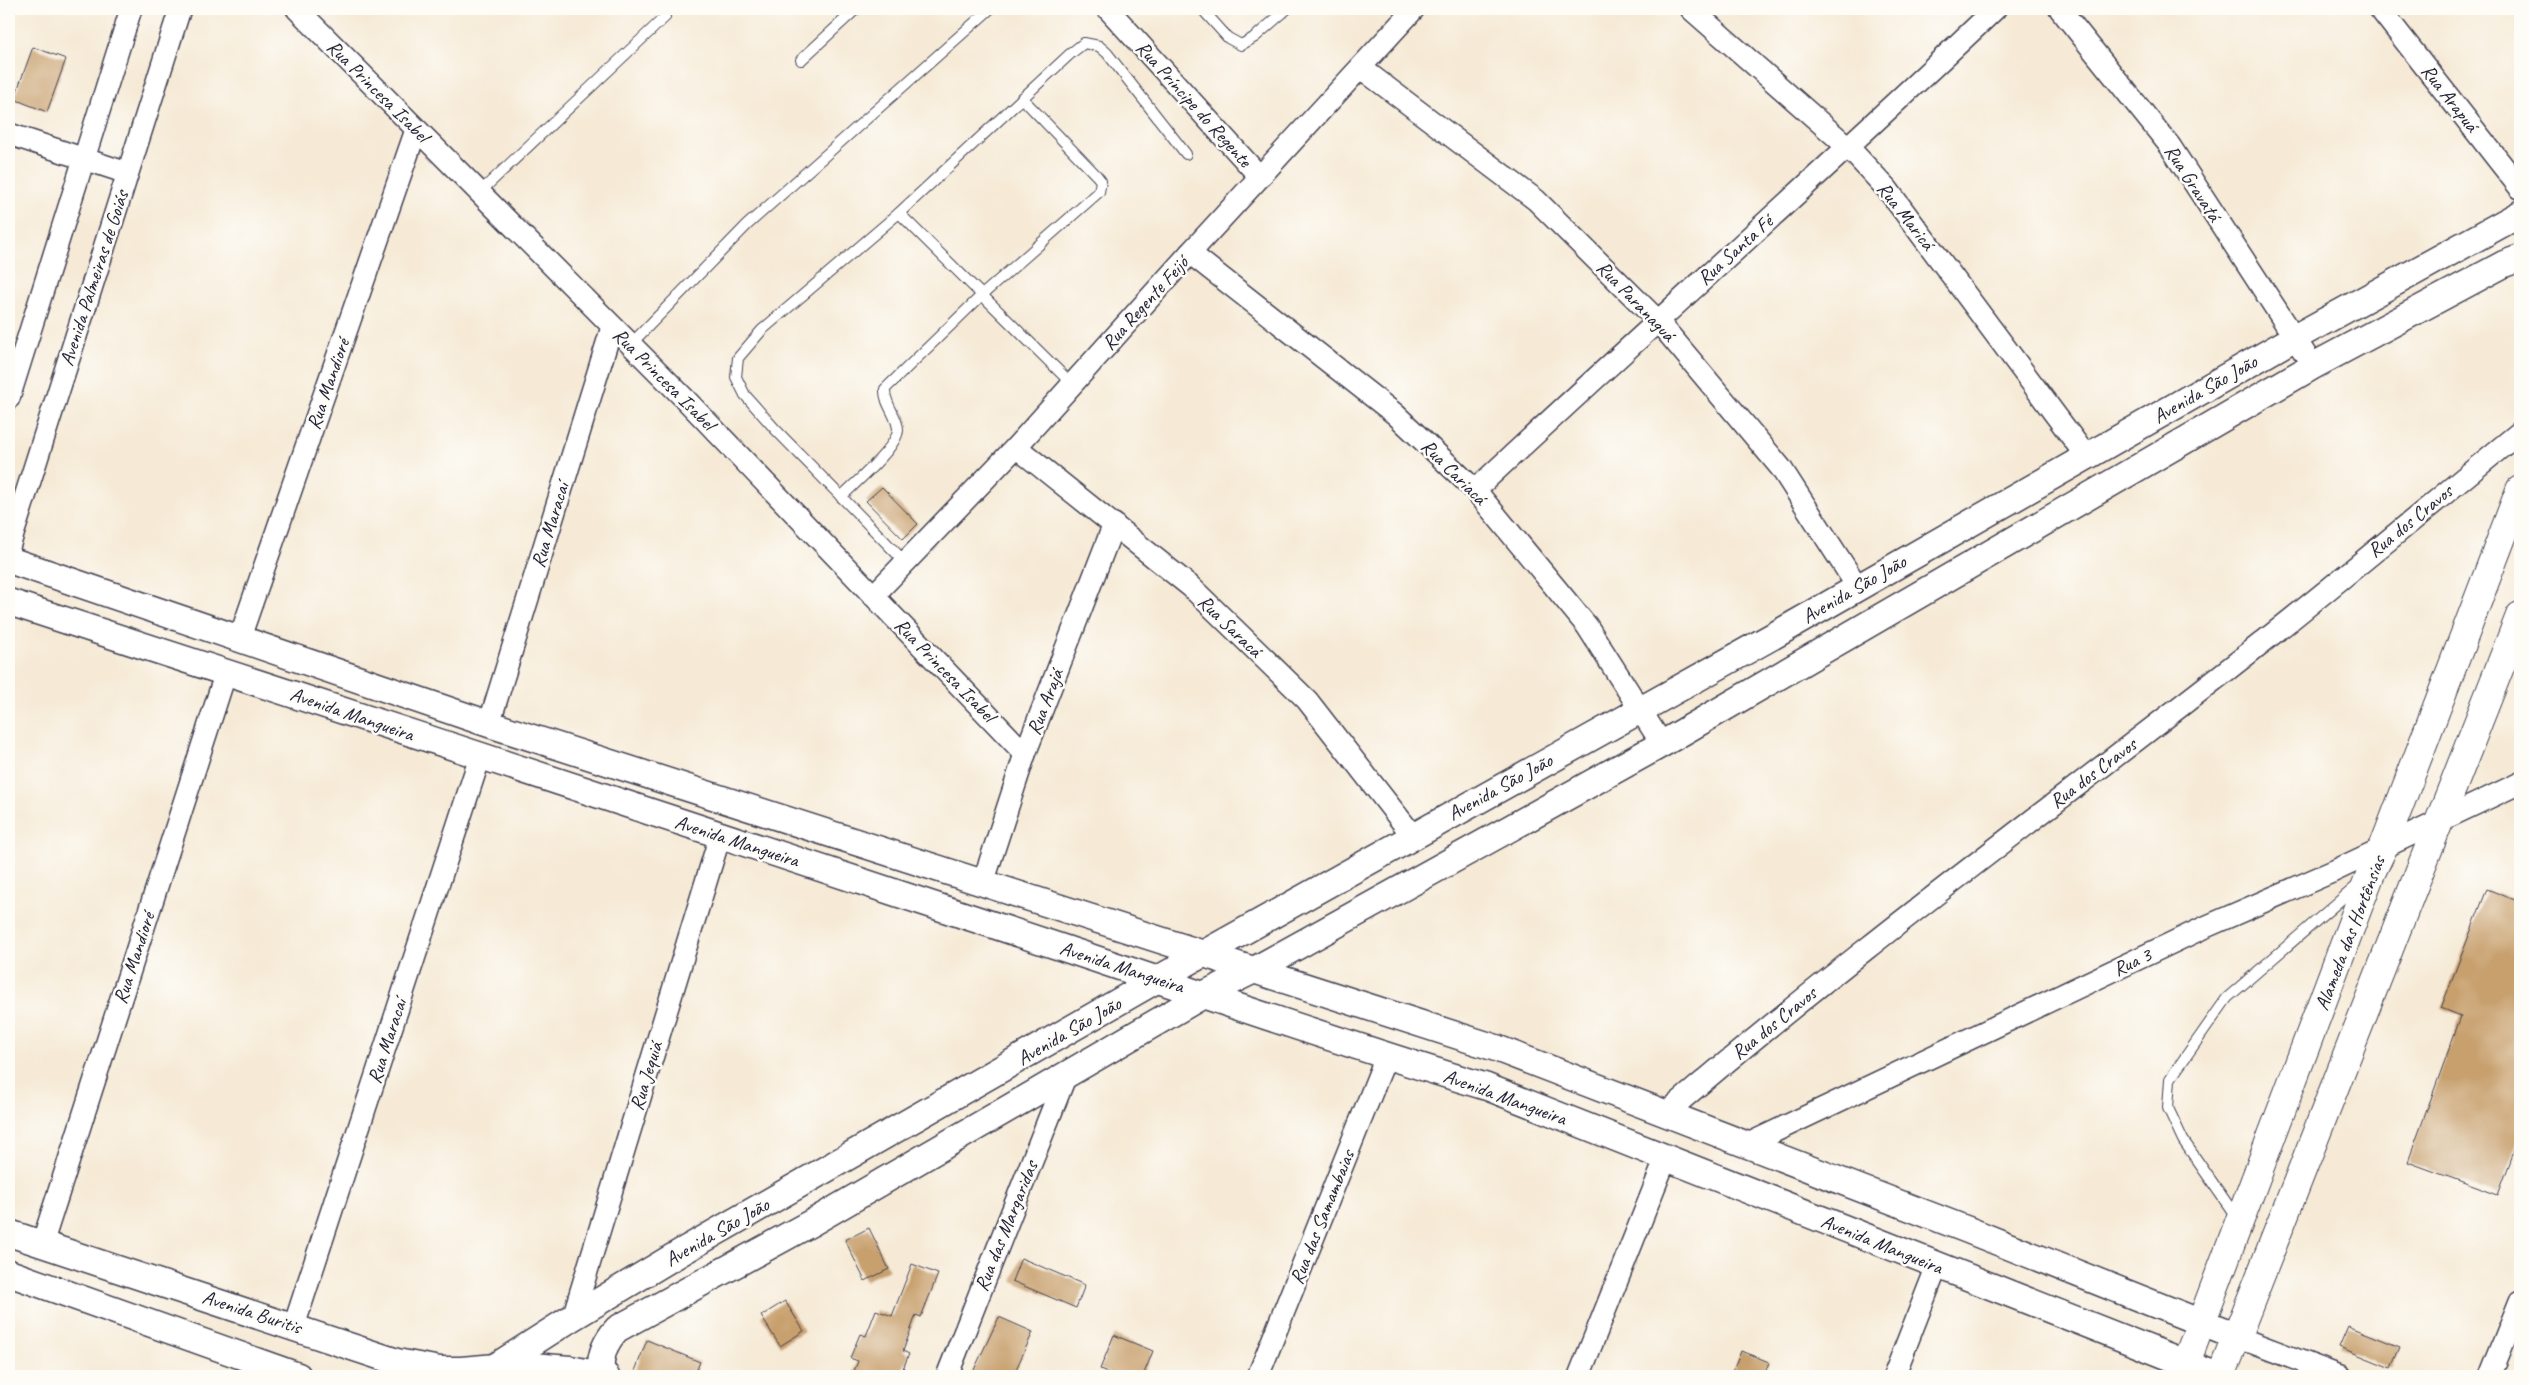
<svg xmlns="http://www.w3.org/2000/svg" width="2529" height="1385" font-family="Caveat,sans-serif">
  <rect width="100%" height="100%" fill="#fdfcf7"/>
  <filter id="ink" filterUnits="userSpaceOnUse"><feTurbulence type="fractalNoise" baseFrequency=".02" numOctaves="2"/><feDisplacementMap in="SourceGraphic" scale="10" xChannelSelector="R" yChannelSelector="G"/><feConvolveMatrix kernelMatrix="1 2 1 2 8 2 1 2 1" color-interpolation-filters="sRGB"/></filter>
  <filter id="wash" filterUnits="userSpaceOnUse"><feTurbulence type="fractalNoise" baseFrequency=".0096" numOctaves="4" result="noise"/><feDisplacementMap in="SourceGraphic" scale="20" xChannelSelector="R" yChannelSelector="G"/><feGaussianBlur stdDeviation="1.12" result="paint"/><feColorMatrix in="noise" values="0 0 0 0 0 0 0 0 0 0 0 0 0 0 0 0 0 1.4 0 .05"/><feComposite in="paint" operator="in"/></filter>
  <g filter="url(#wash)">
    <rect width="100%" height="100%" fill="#f6ead6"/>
    <g id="blocks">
      <g fill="#c8a06e">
        <polygon points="33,47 66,59 47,112 14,99"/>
        <polygon points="882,487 918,524 903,539 866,501"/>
        <polygon points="2487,889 2520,902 2520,1135 2498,1195 2408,1162 2461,1016 2441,1008"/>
        <polygon points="869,1228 889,1269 865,1281 845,1240"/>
        <polygon points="1021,1258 1085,1285 1076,1308 1012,1281"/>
        <polygon points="912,1264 938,1274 921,1317 916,1315 903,1351 909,1354 900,1376 852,1376 858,1361 850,1358 860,1334 866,1336 876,1310 892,1316"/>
        <polygon points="785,1301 804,1331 780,1346 761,1316"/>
        <polygon points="999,1317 1033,1332 1013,1376 971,1376"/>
        <polygon points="2348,1326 2400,1347 2391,1368 2339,1347"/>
        <polygon points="1114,1335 1153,1351 1143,1376 1117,1376 1100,1369"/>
        <polygon points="647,1340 700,1362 694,1376 648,1376 635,1371"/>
        <polygon points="1741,1351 1769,1362 1764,1376 1731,1376"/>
      </g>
    </g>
  </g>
  <g filter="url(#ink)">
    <use href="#blocks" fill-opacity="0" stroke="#424052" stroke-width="1"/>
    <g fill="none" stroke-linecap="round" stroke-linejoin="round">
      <defs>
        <g id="service">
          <polyline points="1202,9 1228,38 1241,45 1255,37 1287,9"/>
          <polyline points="801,60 856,9"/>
          <polyline points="479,193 665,17"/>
          <polyline points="899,213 1072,384"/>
          <polyline points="630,345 747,225 990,9"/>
          <path d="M 841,497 C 854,484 899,446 898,429 C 897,415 884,404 885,389 L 982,295 L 1099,192 L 1101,181 L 1097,176 L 1022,98"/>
          <polyline points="906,563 775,429 745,395 736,377 738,358 762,330 899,213 1070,54 1084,43 1099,46 1107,53 1186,154"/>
          <polyline points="2237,1218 2183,1140 2168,1108 2170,1079 2227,998 2359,884"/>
        </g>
        <g id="minor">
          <polyline points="297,9 686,400 1025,754"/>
          <polyline points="1108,9 1260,177"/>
          <polyline points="1691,9 1849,148 1888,190 2086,456"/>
          <polyline points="2060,9 2170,146 2313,366"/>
          <polyline points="2380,9 2520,188"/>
          <polyline points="1361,68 1536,200 1657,320 1781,468 1857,586"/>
          <polyline points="9,134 127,173"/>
          <polyline points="1190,253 1395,414 1475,490 1587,626 1662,744"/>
          <polyline points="9,398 131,9"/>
          <polyline points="1016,447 1190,586 1307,700 1413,836"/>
          <path d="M 1475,490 C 1648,328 1824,172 1995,9"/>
          <polyline points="9,547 180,9"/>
          <polyline points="874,595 1016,447 1190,253 1414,9"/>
          <polyline points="240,637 416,130"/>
          <polyline points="489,724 612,327"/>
          <polyline points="983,883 1025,754 1114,524"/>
          <path d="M 1665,1114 C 1842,962 2029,824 2213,681 C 2317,601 2418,515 2520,432"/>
          <polyline points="1746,1145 2203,928 2334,871 2520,783"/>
          <polyline points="42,1244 226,672"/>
          <polyline points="573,1317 720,836"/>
          <polyline points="294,1326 480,757"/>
          <polyline points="2237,1337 2340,1376"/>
          <polyline points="947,1376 1066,1075"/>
          <polyline points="1258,1376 1386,1057"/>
          <polyline points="1579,1376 1666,1158"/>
          <polyline points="1894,1376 1937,1266"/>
          <polyline points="2490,1376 2520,1301"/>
        </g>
        <g id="tertiary">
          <polyline points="9,560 489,724 1496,1048 1968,1230 2237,1337"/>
          <path d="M 9,602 C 361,715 712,833 1063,948 C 1204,995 1344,1044 1487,1087 L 2218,1376"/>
          <polyline points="9,1233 397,1362 440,1370 461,1370 520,1365 570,1369 606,1376"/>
          <polyline points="9,1273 298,1376"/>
          <polyline points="491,1376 498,1365 573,1317 683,1251 1158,979 1782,631 2294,338 2520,214"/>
          <path d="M 601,1376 C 599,1357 604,1343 617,1329 L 813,1222 L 1205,994 L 1256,969 L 1662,744 L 2313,366 L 2504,264 L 2520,258"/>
        </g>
        <g id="primary">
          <polyline points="2181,1376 2371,873 2383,848 2520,490"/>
          <polyline points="2221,1376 2520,616"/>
        </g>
      </defs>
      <use href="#service" stroke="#424052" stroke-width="12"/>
      <use href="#minor" stroke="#424052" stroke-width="24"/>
      <use href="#tertiary" stroke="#424052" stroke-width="29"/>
      <use href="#primary" stroke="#424052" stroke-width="30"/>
      <use href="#service" stroke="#fff" stroke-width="10"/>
      <use href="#minor" stroke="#fff" stroke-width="21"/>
      <use href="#tertiary" stroke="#fff" stroke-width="26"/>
      <use href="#primary" stroke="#fff" stroke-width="28"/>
    </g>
  </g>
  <g text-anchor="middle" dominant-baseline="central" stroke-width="5" stroke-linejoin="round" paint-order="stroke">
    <g font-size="20" fill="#22223b" stroke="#fdfcf7">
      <text transform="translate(378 91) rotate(45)">Rua Princesa Isabel</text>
      <text transform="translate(2450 98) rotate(52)">Rua Arapuá</text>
      <text transform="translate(1194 104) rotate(48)">Rua Príncipe do Regente</text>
      <text transform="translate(2193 183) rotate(57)">Rua Gravatá</text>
      <text transform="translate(1906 216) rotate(52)">Rua Maricá</text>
      <text transform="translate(1735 250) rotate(-42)">Rua Santa Fé</text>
      <text transform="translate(94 278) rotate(-72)">Avenida Palmeiras de Goiás</text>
      <text transform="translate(1636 301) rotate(46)">Rua Paranaguá</text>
      <text transform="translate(1145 303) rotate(-48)">Rua Regente Feijó</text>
      <text transform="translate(664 379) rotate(45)">Rua Princesa Isabel</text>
      <text transform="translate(328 384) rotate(-71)">Rua Mandioré</text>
      <text transform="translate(2205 389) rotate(-30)">Avenida São João</text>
      <text transform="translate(1454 472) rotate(45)">Rua Cariacá</text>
      <text transform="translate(2410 521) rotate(-39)">Rua dos Cravos</text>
      <text transform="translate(550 525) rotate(-73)">Rua Maracaí</text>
      <text transform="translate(1854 589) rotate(-30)">Avenida São João</text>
      <text transform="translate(1230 626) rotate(44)">Rua Saracá</text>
      <text transform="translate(945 670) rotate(46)">Rua Princesa Isabel</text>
      <text transform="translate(1045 702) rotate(-69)">Rua Arajá</text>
      <text transform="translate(352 714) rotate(19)">Avenida Mangueira</text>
      <text transform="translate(2093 773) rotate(-37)">Rua dos Cravos</text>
      <text transform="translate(1500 787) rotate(-29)">Avenida São João</text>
      <text transform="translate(737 841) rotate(18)">Avenida Mangueira</text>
      <text transform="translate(2350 933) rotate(-69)">Alameda das Hortênsias</text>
      <text transform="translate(134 958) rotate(-72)">Rua Mandioré</text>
      <text transform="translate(2132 962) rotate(-25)">Rua 3</text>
      <text transform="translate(1122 967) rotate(18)">Avenida Mangueira</text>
      <text transform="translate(1774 1023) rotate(-39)">Rua dos Cravos</text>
      <text transform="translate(1069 1031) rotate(-30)">Avenida São João</text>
      <text transform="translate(387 1041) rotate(-72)">Rua Maracaí</text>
      <text transform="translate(646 1076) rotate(-73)">Rua Jequiá</text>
      <text transform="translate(1505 1097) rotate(20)">Avenida Mangueira</text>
      <text transform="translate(1322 1217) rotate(-68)">Rua das Samambaias</text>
      <text transform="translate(1006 1226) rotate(-68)">Rua das Margaridas</text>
      <text transform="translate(717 1232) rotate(-30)">Avenida São João</text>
      <text transform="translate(1882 1244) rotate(22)">Avenida Mangueira</text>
      <text transform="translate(252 1312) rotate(18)">Avenida Buritis</text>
    </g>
  </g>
  <rect width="2529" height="1385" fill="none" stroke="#fdfcf7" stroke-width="30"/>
</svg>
